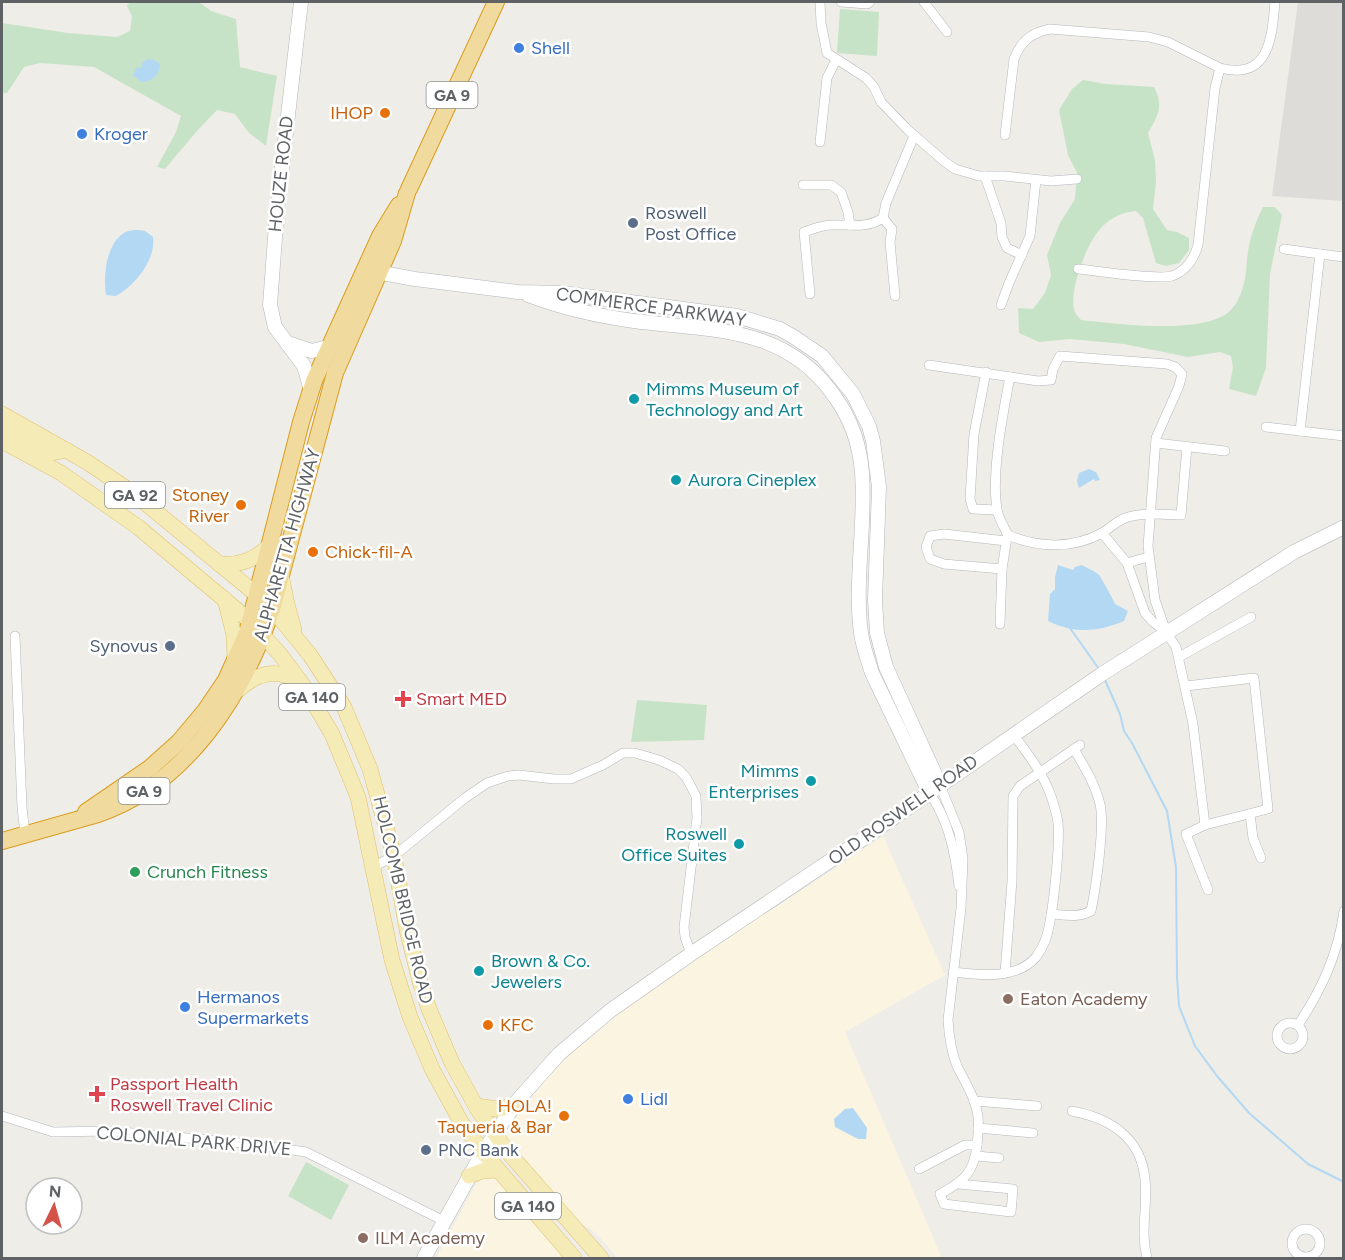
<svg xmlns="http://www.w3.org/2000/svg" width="1345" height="1260" font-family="Figtree,sans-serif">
  <rect width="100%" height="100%" fill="#efede7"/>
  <g fill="#faf4e1">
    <polygon points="883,836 945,975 845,1032 942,1258 617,1258 597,1234 578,1221 531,1166 506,1137 508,1128 544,1080 592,1031 761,913 775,908"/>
    <polygon points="483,1176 494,1177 565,1258 436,1258 476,1184"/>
  </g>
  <polygon fill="#dedcd9" points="1298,2 1343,2 1343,201 1272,196"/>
  <g fill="#c7e3c7">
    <polygon points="130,2 199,2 211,11 236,19 240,67 277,76 266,146 249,133 235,114 217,110 196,132 165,169 157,167 176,132 181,116 94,67 40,63 24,67 7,93 2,93 2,23 68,33 117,37 130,31 132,16 127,6"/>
    <polygon points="840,9 879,12 877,56 837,53"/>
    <path d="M 1083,80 L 1106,84 L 1154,87 C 1164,105 1158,116 1148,133 L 1155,160 L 1156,182 L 1153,209 L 1167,230 L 1177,232 L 1189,238 L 1189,250 L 1179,263 L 1166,266 L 1156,263 L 1143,218 L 1136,211 C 1124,212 1112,217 1103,226 C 1088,239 1067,293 1075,312 C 1076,315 1079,317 1081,320 C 1117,324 1196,334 1226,314 C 1235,308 1240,297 1243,287 C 1246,278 1246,269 1247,260 C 1249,240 1254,225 1263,207 L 1275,207 L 1282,215 L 1270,274 L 1266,368 L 1256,396 L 1229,389 L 1233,367 L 1231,356 L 1220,352 L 1188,357 L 1124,344 L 1070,339 L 1039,342 L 1019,333 L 1018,308 L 1033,309 L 1045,293 L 1051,275 L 1047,255 L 1060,223 L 1075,199 L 1077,173 L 1068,155 L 1059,110 L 1072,89 Z"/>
    <polygon points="637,700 707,705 704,740 631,742"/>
    <polygon points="306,1162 349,1185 331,1220 288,1196"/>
  </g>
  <g fill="#b2d8f4">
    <path d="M 148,59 L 154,60 L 160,64 C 160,75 151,82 141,82 L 133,75 L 137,67 L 141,68 L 142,63 Z"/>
    <path d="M 138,230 L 145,231 L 153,237 C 156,260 135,285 116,296 L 106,295 C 103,276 106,244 124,233 C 129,230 134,230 138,230 Z"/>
    <polygon points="1089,469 1096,472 1100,480 1095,481 1094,479 1079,488 1077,481 1079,473"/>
    <path d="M 1058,565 L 1073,570 L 1075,567 L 1082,565 C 1087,568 1095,571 1099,575 C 1101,577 1114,601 1115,604 L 1128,611 L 1124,621 C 1098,632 1074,634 1048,621 L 1050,594 L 1055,589 L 1055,577 Z"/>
    <polygon points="853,1108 867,1128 866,1139 858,1139 835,1127 834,1119 845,1109"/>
  </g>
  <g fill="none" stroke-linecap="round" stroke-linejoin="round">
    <g stroke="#b2d8f4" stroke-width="2">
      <polyline points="1070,628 1099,669"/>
      <polyline points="1105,680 1120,714 1124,731 1132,743 1167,811 1176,867 1177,977 1179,1006 1195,1046 1217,1076 1249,1113 1308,1164 1344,1182"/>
    </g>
    <defs>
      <g id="street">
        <polyline points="820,2 821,23 827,53 866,78 874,87 881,102 908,130 945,162 955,169 979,176 1005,176 1051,181 1077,179"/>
        <polyline points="841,2 867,4 870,2"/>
        <polyline points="924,2 947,32"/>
        <path d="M 1005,135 L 1014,59 C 1021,41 1031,33 1050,29 L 1149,37 L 1168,42 L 1220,68 C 1270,81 1272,36 1275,2"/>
        <polyline points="820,142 827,78 836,60"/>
        <polyline points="985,176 1001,223 1002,237 1007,248 1022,255"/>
        <polyline points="803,185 831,185 841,192 848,212 850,225"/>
        <polyline points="883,218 892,229 890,242 895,296"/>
        <polyline points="1284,249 1320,254"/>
        <polyline points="1344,257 1320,254 1300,431 1344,436"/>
        <path d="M 1078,269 C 1099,271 1155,280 1172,276 C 1186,271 1194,259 1198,245 L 1215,88 L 1220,68"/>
        <path d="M 810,294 L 804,232 C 813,229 822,225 832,225 C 851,224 866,229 883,218 L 886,203 L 914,136"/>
        <polyline points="1001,305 1009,283 1030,236 1036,180"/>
        <polyline points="929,365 1038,381 1051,380 1053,369 1060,356 1167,364 1175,367 1182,374 1179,386 1156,438 1148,546 1155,600 1166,632"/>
        <polyline points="986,372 974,434 970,499 973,509 997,510"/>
        <path d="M 1010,377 C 1003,413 991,473 997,509 C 998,518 1004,527 1008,535 C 1038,548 1073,549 1102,533 C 1110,528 1117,521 1125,518 C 1143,512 1162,514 1181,515 L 1187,447"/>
        <polyline points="1266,427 1300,431"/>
        <polyline points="1156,443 1225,451"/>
        <polyline points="1102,533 1127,563 1145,613 1153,622 1166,632 1176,647 1193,724 1205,825"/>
        <polyline points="1127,563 1148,557"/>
        <polyline points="1002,569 944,564 930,559 926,547 930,536 944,534 1006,541"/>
        <polyline points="1000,624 1002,569 1007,537"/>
        <polyline points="15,636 22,807 25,835"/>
        <polyline points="1179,657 1251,617"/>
        <polyline points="1186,686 1254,678 1268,809 1205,825 1186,834 1208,890"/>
        <path d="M 940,785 L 959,832 L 963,859 L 961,908 L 948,1020 C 949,1036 951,1051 957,1066 C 965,1082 976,1099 978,1117 C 979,1127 978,1136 977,1145 C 974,1173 964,1181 940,1194 L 944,1204 L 1011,1212 L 1013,1189 L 958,1184"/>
        <path d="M 929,792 C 949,821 955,852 959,886"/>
        <polyline points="1250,814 1253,838 1261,858"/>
        <polyline points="373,867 394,856 465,798 487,783 508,776 519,775 554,779 571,779 603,765 623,753 635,753 659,760 678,769 686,777 696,796 697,818 684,927 685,937 691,954"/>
        <path d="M 1051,914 C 1065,915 1078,918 1091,911 C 1096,887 1105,825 1100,804 C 1095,784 1084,766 1074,749"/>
        <path d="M 953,972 C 979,975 1017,980 1036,957 C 1039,953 1043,946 1045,941 C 1053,921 1060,845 1058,823 C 1057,814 1054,805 1051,796 C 1043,773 1027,753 1013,734"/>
        <polyline points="1005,973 1012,881 1013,796 1020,786 1080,745"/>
        <circle cx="1290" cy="1036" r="13"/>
        <path d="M 1298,1025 C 1322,989 1338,954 1344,911"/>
        <polyline points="974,1101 1037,1106"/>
        <path d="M 1072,1111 C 1109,1118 1141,1137 1145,1179 C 1148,1206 1140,1231 1147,1258"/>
        <polyline points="2,1116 53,1132 111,1131 241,1143 306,1152 444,1221"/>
        <polyline points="978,1128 1033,1133"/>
        <polyline points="976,1156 999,1158"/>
        <polyline points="919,1169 965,1145 977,1145"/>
        <circle cx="1306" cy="1243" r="14"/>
      </g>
      <g id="secondary">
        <polyline points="301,2 277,211 270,305 275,327 304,366 311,390"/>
        <polyline points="371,271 415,279 518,292 562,293 737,316 780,329 794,337 822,356 853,394 869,426 873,441 879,487 875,600 877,633 886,667 940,785"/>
        <path d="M 528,295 C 562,308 598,316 634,321 C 711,331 786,325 835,397 C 851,419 860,446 862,473 C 866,526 854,580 861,633 C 863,647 868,660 872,673 L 929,792"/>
        <polyline points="287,343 312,351 328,347"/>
        <polyline points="424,1258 483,1152 517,1101 559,1054 611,1010 691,954 873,832 1102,674 1294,552 1344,527"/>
      </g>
      <g id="primary">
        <polyline points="2,414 87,462 133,493 256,594 278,616 310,655 344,707 370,769 394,856 407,930 420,982 429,1009 452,1063 478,1110 507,1151 601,1258"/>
        <polyline points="2,430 49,453 67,450"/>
        <polyline points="2,441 61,473 138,527 250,621 279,653 303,685 332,734 358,797 392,960 410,1017 432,1069 461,1122 483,1152 574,1258"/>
        <path d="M 219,564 C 239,566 254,560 269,546"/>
        <polyline points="281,575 287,604 294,630"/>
        <polyline points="225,599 234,635 235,661"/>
        <path d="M 238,690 C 257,673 277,667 299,682"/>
        <polyline points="476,1106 497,1109 513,1106"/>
        <polyline points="469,1176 482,1171 497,1170"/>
      </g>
      <g id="highway">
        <polyline points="409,189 496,2"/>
        <polyline points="86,812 150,768 179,742 205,711 226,680 247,633 301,422 314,381 380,236 399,205"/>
        <path d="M 2,841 L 98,814 C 188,783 243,695 272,609 L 335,373 L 393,241 L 407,193"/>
      </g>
    </defs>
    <use href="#street" stroke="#b4b7ba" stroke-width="10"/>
    <use href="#secondary" stroke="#b3b6ba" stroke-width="15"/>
    <use href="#primary" stroke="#e0c06f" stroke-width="16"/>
    <use href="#highway" stroke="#d99d1d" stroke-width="18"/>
    <use href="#street" stroke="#fff" stroke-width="9"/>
    <use href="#secondary" stroke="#fff" stroke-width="14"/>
    <use href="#primary" stroke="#f5ebb6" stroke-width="15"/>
    <use href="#highway" stroke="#f0da9d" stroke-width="16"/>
  </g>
  <g fill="#3f7fe0" stroke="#fff" stroke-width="2">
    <circle cx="519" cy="48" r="6"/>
    <circle cx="82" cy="134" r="6"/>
    <circle cx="185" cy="1007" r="6"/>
    <circle cx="628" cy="1099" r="6"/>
  </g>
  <g fill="#e8710a" stroke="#fff" stroke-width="2">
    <circle cx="385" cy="113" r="6"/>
    <circle cx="241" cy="505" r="6"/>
    <circle cx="313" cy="552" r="6"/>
    <circle cx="488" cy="1025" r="6"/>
    <circle cx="564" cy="1116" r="6"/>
  </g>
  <g fill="#5c6f8a" stroke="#fff" stroke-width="2">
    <circle cx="633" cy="223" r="6"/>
    <circle cx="170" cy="646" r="6"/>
    <circle cx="426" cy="1150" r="6"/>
  </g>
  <g fill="#0f9aa8" stroke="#fff" stroke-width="2">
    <circle cx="634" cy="399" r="6"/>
    <circle cx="676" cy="480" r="6"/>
    <circle cx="811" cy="781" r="6"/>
    <circle cx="739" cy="844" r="6"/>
    <circle cx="479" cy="971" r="6"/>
  </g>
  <g fill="#e0444e" stroke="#fff" stroke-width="2">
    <path d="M400 690h6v6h6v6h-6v6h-6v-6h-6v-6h6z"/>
    <path d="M94 1085h6v6h6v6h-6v6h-6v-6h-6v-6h6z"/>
  </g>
  <circle fill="#2e9e5b" stroke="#fff" stroke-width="2" cx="135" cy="872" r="6"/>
  <g fill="#8d6e63" stroke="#fff" stroke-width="2">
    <circle cx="1008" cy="999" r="6"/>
    <circle cx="363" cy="1238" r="6"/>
  </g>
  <g text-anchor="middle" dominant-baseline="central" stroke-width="5" stroke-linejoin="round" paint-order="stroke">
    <g fill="#fff" stroke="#8f9193" stroke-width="1.5">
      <rect x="426.5" y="82" width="51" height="26" rx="4.5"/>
      <rect x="105" y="482" width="60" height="26" rx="4.5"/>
      <rect x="279" y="684" width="66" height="26" rx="4.5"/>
      <rect x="118.5" y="778" width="51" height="26" rx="4.5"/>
      <rect x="495" y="1193" width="66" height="26" rx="4.5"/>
    </g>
    <g font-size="16" font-weight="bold" fill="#5f6265">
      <text x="452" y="95">GA 9</text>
      <text x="135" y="495">GA 92</text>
      <text x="312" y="697">GA 140</text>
      <text x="144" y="791">GA 9</text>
      <text x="528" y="1206">GA 140</text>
    </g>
    <g font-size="18" fill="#366cbe" stroke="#fff" text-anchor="start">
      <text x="531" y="48">Shell</text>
      <text x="94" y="134">Kroger</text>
      <text x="197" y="997">Hermanos<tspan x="197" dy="21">Supermarkets</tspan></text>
      <text x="640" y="1099">Lidl</text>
    </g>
    <g font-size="18" fill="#c56008" stroke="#fff" text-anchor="end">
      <text x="373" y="113">IHOP</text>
      <text x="229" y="495">Stoney<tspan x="229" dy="21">River</tspan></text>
      <text x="325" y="552" text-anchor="start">Chick-fil-A</text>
      <text x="500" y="1025" text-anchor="start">KFC</text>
      <text x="552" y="1106">HOLA!<tspan x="552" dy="21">Taqueria &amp; Bar</tspan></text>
    </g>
    <g font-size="18" fill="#5f6265" stroke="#fff">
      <text transform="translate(281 174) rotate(-84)">HOUZE ROAD</text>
      <text transform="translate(651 307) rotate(8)">COMMERCE PARKWAY</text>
      <text transform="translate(287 545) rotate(-74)">ALPHARETTA HIGHWAY</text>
      <text transform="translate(903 810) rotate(-35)">OLD ROSWELL ROAD</text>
      <text transform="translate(403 900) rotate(77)">HOLCOMB BRIDGE ROAD</text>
      <text transform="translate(194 1141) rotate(5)">COLONIAL PARK DRIVE</text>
    </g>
    <g font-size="18" fill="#4e5e75" stroke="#fff" text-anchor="start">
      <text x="645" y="213">Roswell<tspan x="645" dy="21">Post Office</tspan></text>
      <text x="158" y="646" text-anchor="end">Synovus</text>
      <text x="438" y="1150">PNC Bank</text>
    </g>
    <g font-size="18" fill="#0d838f" stroke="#fff" text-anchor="start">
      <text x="646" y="389">Mimms Museum of<tspan x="646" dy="21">Technology and Art</tspan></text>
      <text x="688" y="480">Aurora Cineplex</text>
      <text x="799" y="771" text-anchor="end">Mimms<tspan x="799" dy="21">Enterprises</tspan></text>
      <text x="727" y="834" text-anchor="end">Roswell<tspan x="727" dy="21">Office Suites</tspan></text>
      <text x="491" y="961">Brown &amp; Co.<tspan x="491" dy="21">Jewelers</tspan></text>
    </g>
    <g font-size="18" fill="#be3a42" stroke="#fff" text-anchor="start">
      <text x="416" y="699">Smart MED</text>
      <text x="110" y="1084">Passport Health<tspan x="110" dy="21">Roswell Travel Clinic</tspan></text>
    </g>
    <g font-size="18" fill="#27864d" stroke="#fff" text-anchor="start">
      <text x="147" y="872">Crunch Fitness</text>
    </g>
    <g font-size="18" fill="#785e54" stroke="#fff" text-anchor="start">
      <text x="1020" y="999">Eaton Academy</text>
      <text x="375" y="1238">ILM Academy</text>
    </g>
  </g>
  <rect width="1345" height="1260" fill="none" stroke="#5f6265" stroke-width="6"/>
  <g transform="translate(54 1206) rotate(5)"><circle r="28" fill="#ffffff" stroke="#bfc0c1" stroke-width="1.5"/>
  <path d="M0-4.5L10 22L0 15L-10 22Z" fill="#d45248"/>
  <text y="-9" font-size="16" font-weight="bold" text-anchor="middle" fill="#5f6265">N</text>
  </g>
</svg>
